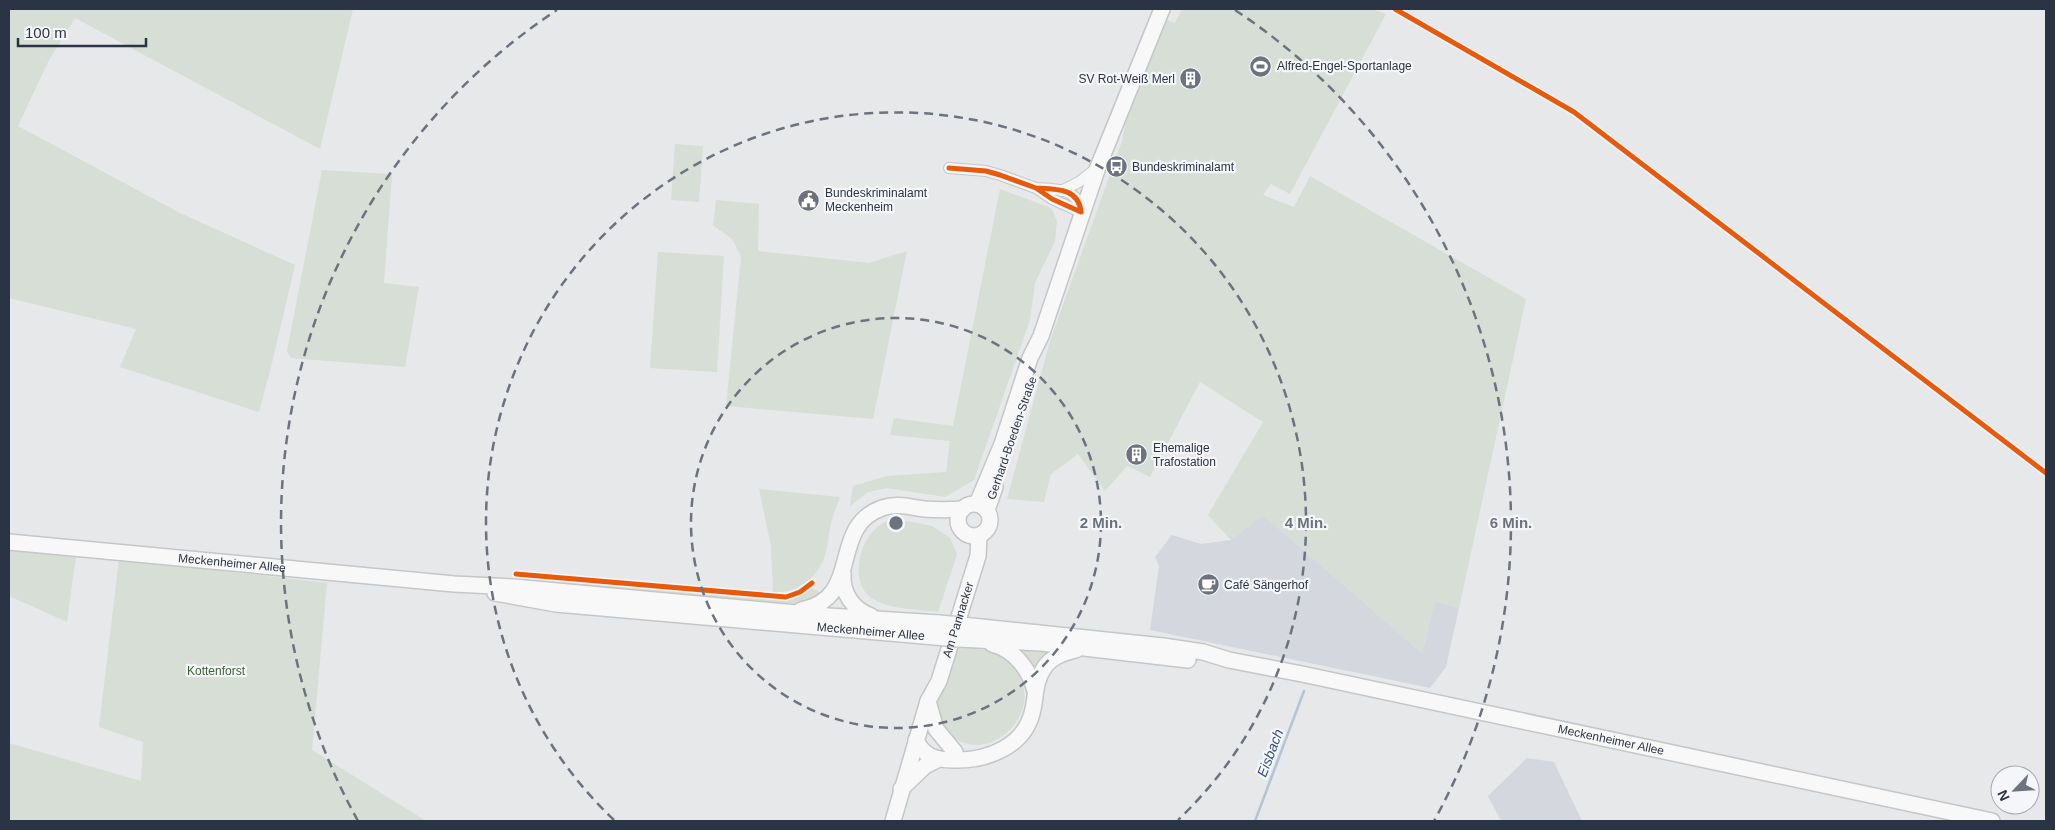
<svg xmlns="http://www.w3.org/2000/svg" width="2055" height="830" font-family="Helvetica,sans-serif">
  <rect width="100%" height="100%" fill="#e6e8ea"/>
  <g fill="#d4d7dd">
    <polygon points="1263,515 1422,653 1435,601 1459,608 1446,667 1430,688 1150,630 1159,566 1155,557 1172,535 1201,544 1231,540"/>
    <polygon points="1527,758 1554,762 1582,821 1501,821 1488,796"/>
  </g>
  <g fill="#d6ded6">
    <polygon points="9,9 353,9 320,149 75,18 48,62 18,126 180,213 295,265 272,363 259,412 120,367 136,329 9,298"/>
    <polygon points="1182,9 1372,9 1386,14 1290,194 1271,184 1263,195 1294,207 1310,176 1526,299 1459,608 1435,602 1422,653 1263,515 1231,540 1208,515 1263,422 1200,382 1150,477 1127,466 1105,491 1078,454 1051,474 1044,502 1007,499 1050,341 1122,141 1131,98 1166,20 1175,23"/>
    <polygon points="675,144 703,146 699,202 671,200"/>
    <polygon points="322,170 392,174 384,283 419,287 405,367 291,358 287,351"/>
    <polygon points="1000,189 1051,208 1057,221 1055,241 1035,283 1030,320 974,480 945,497 887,488 868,492 850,506 853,486 887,476 946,472 950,441 890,435 894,418 953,426"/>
    <polygon points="716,200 759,204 758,251 869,263 907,251 873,419 726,406 741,257 733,240 713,225"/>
    <polygon points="658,252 724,256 717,372 650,368"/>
    <path d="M 759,489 L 840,497 C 837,506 833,514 831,523 C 828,535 828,550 823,561 C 814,581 794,594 773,592 L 771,546 Z"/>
    <path d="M 902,520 L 932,526 L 950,538 L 957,554 L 938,612 C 917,609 888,610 870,597 C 848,579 861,535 883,523 C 888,520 896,520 902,520 Z"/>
    <polygon points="9,549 76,556 67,622 9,596"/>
    <polygon points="119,559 327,583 312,750 426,821 9,821 9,743 141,781 143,742 99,727"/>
    <polygon points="533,578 773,599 791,599 812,588 825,595 806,603 795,604 530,581 527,579"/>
    <polygon points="1010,646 1059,651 1034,676"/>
    <path d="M 956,648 C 969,649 986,648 997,653 C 1003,656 1007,662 1012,666 C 1050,706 993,768 951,736 C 942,728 936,714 937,702 C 939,686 950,663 956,648 Z"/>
  </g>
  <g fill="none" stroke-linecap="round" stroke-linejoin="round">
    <polyline stroke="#b4c4d5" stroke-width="2.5" points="1255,821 1304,691"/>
    <defs>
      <g id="street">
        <path d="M 949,168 L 986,171 L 1000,175 L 1036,188 L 1052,199 L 1081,212 C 1079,188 1056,189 1036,188"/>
        <polyline points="1061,191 1079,182 1097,168"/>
      </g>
      <g id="secondary">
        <circle cx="974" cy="520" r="16"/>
        <polyline points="977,504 1002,444 1030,358 1041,336 1098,167 1162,9"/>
        <polyline points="987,510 995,487"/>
        <path id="s1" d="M 9,542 L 454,584 L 514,587 L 829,616 L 939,623"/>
        <path d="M 843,574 C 842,594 853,609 871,616"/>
        <path id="s2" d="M 495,593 L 556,604 L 935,637"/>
        <path d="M 801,610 C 864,598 828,527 882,508 C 897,503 909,507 924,509 C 937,510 950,510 963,509"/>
        <path id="s3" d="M 962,625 L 1163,646 L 1203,652 L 1229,660 L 1302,674 L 1992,821"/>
        <polyline points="958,639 1041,643 1188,660"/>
        <path d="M 992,644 C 1015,650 1029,669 1035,691"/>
        <polyline points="928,701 936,729 955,752"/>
        <path d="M 916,740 C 923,756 936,760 953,760 C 988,761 1026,746 1033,709 C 1036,695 1035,681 1044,668 C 1051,657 1063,653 1076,650"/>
        <polyline points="901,789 925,766 939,759"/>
        <path id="s4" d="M 893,821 L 928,701 L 939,681 L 978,556 L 979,536"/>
      </g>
    </defs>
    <use href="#street" stroke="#c4c6c8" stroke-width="12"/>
    <use href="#secondary" stroke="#c4c6c8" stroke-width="18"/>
    <use href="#street" stroke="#f5f6f7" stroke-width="10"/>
    <use href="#secondary" stroke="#f8f8f8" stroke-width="15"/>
    <defs>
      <g id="secondary-bridge">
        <polyline points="939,623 962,625"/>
        <polyline points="935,637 958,639"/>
      </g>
    </defs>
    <use href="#secondary-bridge" stroke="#c4c6c8" stroke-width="18" stroke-linecap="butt"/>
    <use href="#secondary-bridge" stroke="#f8f8f8" stroke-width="15"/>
    <defs>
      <g id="cycleway">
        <polyline points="1395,9 1574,112 2046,473"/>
        <path d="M 949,168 L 986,171 L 1000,175 L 1036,188 L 1052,199 L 1081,212 C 1079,188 1056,189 1036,188"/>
        <polyline points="516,574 786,597 800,592 812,583"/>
      </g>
    </defs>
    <use href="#cycleway" stroke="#f4f6f9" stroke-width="8"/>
    <use href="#cycleway" stroke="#e8590c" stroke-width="5"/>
  </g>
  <g fill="none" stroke="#6c737f" stroke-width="2.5" stroke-dasharray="9 6">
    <circle cx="896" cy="523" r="205"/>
    <path d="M614 820A410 410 0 1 1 1178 820"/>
    <path d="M358 821A615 615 0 0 1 557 10M1235 10A615 615 0 0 1 1434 821"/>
  </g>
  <defs>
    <symbol id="stadium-disc" viewBox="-11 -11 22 22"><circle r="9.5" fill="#6c737f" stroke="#f4f6f9"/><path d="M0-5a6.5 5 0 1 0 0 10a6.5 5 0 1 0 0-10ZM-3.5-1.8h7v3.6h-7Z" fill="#fff"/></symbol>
    <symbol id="building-disc" viewBox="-11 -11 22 22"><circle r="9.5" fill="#6c737f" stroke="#f4f6f9"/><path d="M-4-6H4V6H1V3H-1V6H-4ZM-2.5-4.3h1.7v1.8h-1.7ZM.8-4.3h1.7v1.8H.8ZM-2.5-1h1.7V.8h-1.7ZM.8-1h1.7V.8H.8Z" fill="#fff"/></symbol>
    <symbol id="bus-disc" viewBox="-11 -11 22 22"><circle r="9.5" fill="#6c737f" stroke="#f4f6f9"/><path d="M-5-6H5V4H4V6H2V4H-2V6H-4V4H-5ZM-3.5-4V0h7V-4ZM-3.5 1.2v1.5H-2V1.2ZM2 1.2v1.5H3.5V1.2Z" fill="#fff"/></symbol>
    <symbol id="civic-disc" viewBox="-11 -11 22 22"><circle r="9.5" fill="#6c737f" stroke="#f4f6f9"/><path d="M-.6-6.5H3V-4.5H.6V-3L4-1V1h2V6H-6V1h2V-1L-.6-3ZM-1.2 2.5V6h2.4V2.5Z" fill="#fff"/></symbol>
    <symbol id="cafe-disc" viewBox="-11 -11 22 22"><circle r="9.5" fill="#6c737f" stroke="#f4f6f9"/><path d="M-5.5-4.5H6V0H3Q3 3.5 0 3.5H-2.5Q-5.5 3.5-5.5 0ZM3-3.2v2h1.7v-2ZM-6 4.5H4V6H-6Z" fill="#fff"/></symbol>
  </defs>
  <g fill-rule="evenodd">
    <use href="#stadium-disc" x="1248" y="54" width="25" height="25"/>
    <use href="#building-disc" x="1178" y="66" width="25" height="25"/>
    <use href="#bus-disc" x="1104" y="154" width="25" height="25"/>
    <use href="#civic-disc" x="796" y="188" width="25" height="25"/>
    <use href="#building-disc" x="1124" y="442" width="25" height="25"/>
    <use href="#cafe-disc" x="1196" y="572" width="25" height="25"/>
  </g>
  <g text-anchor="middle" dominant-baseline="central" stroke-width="4.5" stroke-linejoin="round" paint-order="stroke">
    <g font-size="12" fill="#2b3445" stroke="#f4f6f9" text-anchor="start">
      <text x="1277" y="66">Alfred-Engel-Sportanlage</text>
      <text x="1175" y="79" text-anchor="end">SV Rot-Weiß Merl</text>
      <text x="1132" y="167">Bundeskriminalamt</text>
      <text x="825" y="193">Bundeskriminalamt<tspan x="825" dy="14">Meckenheim</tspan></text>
      <text x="1153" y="448">Ehemalige<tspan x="1153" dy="14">Trafostation</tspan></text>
      <text x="1224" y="585">Café Sängerhof</text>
    </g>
    <g font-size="12" fill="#2b3445" stroke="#f4f6f9">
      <text transform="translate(1012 438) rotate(-71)">Gerhard-Boeden-Straße</text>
      <text stroke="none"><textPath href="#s1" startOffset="224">Meckenheimer Allee</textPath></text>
      <text stroke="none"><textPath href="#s4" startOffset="212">Am Pannacker</textPath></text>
      <text stroke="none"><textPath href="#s2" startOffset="378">Meckenheimer Allee</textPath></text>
      <text stroke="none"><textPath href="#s3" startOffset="660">Meckenheimer Allee</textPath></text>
    </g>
    <g font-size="12" fill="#3f6138" stroke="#f4f6f9">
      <text x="216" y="671">Kottenforst</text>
    </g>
    <g font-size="14" font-style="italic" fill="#34527a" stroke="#f4f6f9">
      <text transform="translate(1270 753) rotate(-69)">Eisbach</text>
    </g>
  </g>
  <circle cx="896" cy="523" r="8" fill="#6c737f" stroke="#f4f6f9" stroke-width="2.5"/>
  <g font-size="15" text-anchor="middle" font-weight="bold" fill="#6c737f" stroke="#f4f6f9" stroke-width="4.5" stroke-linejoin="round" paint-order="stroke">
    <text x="1101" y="528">2 Min.</text>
    <text x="1306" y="528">4 Min.</text>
    <text x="1511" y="528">6 Min.</text>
  </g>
  <rect width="2055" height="830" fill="none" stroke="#2b3445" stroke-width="20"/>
  <g transform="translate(2015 790) rotate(245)"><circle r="24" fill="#f4f6f9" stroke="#a4a8b1"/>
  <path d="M0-4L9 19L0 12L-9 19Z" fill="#6c737f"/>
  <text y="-8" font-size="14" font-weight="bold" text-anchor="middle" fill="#2b3445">N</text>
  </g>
  <path d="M18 38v8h128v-8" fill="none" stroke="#2b3445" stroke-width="2.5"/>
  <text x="25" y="38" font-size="15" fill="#2b3445" stroke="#f4f6f9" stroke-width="4" paint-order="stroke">100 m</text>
</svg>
